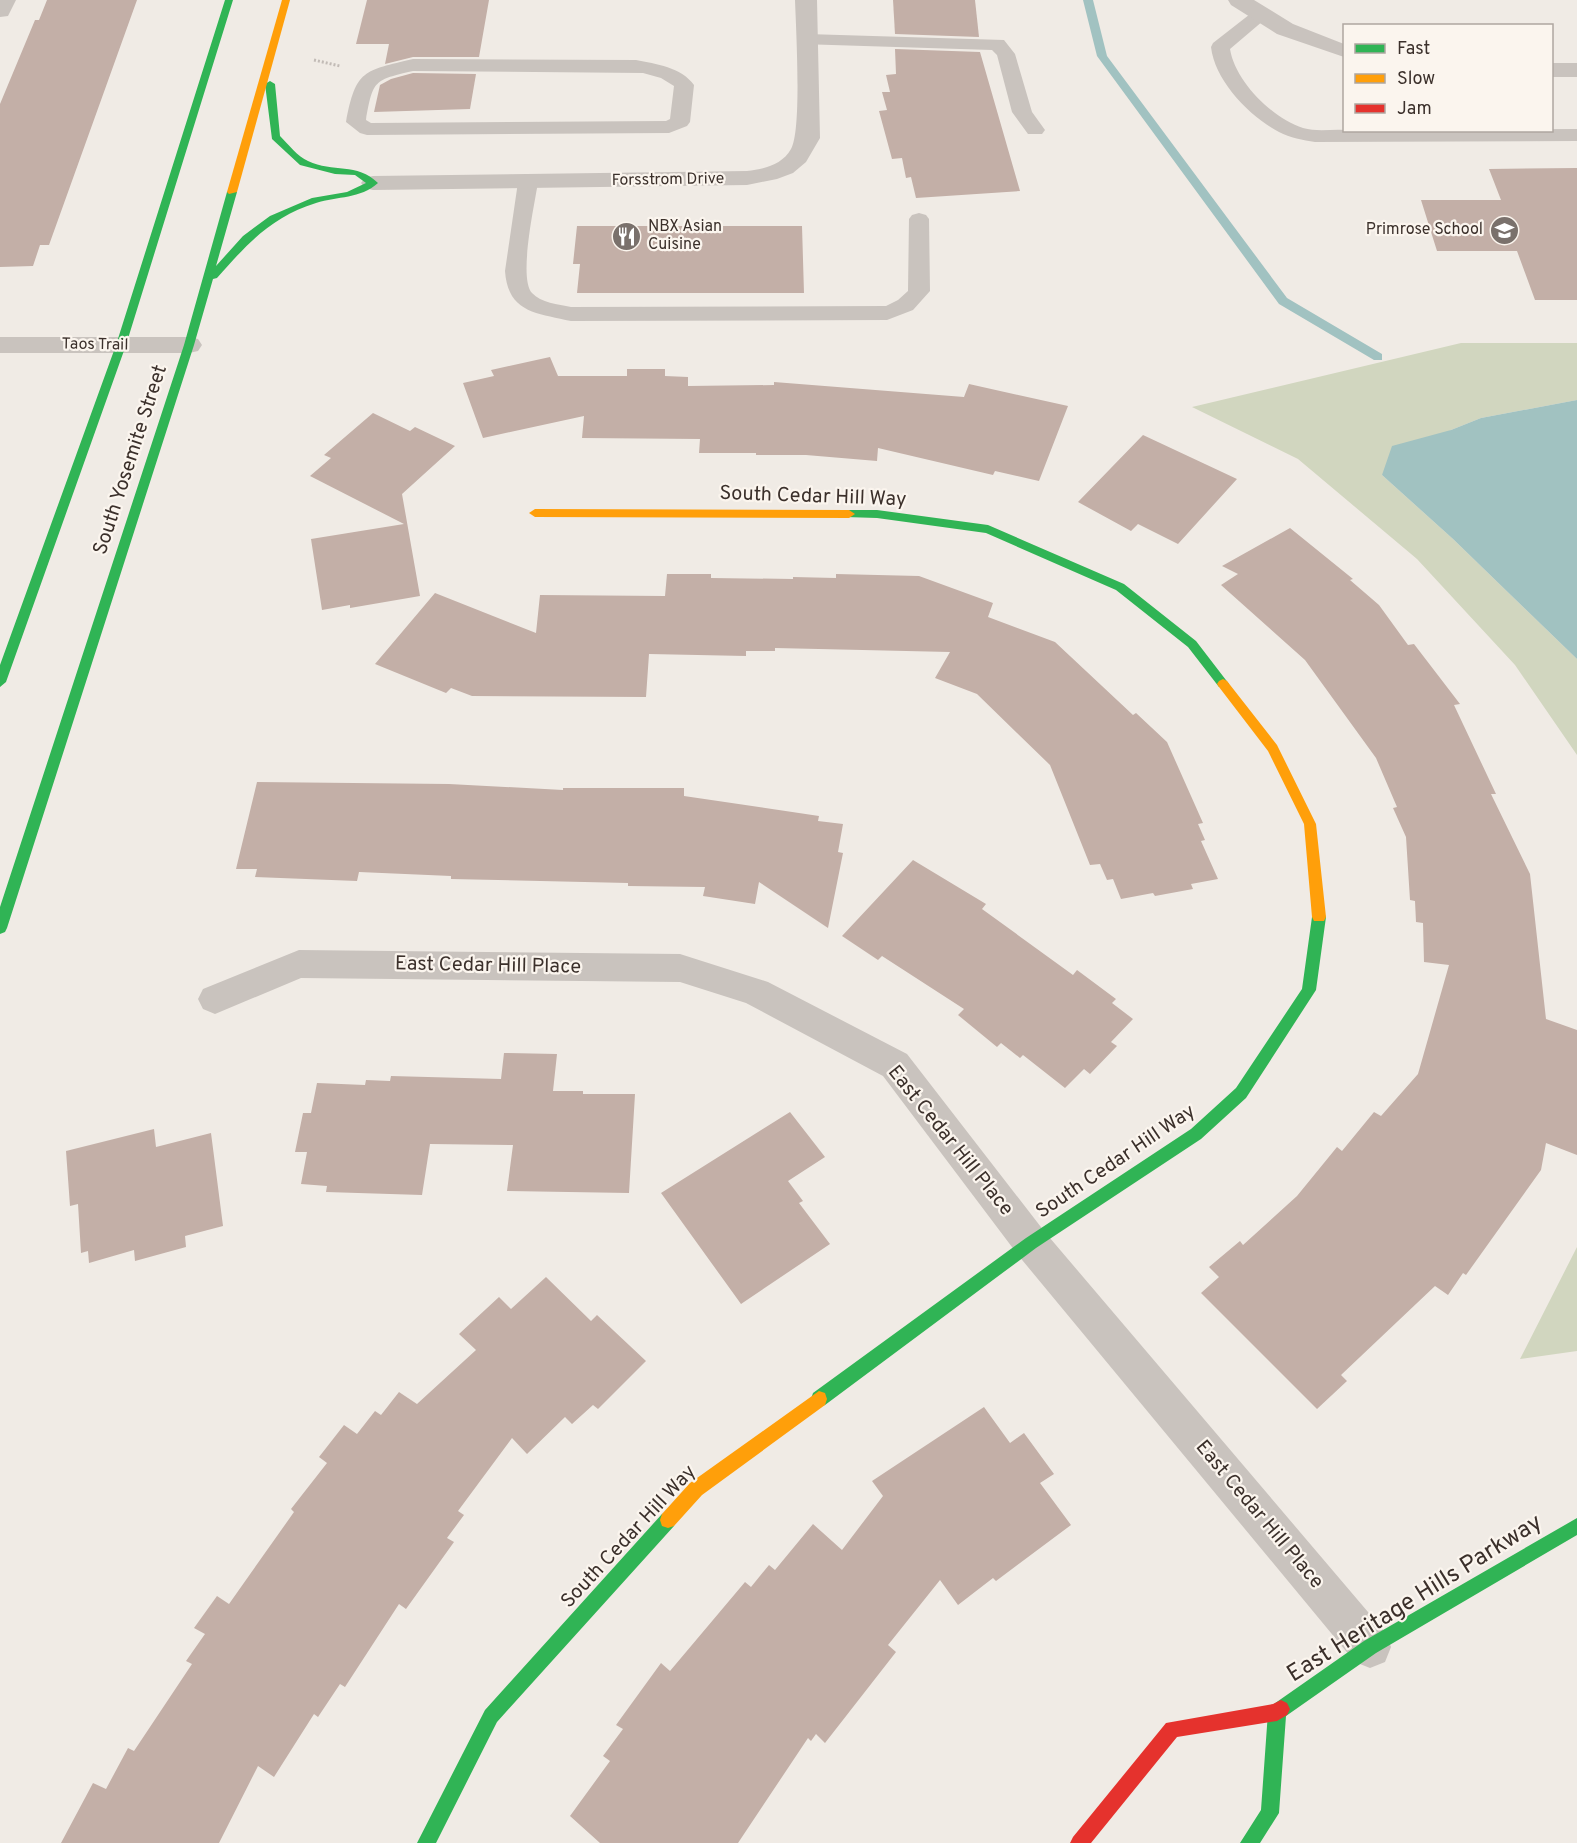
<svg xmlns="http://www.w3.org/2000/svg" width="1577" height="1843" font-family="Overpass,sans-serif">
  <rect width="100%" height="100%" fill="#f0ebe5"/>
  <g fill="#d1d6bf">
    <polygon points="1461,343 1577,343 1577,400 1481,418 1451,430 1382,475 1453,539 1577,659 1577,755 1515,665 1417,559 1298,459 1192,407"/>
    <polygon points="1577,1247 1577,1351 1520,1359 1576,1249"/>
  </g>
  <polygon fill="#a1c2c1" points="1577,400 1577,659 1453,539 1382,475 1392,446 1451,430 1481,418"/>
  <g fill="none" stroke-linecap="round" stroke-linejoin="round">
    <polygon fill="#a1c2c1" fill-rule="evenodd" points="1083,0 1093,0 1107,56 1287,298 1382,354 1382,360 1374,360 1279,304 1097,56"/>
  </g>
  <g fill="#c3afa7">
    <polygon points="47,0 137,0 49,245 40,245 33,266 0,267 0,104 35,20 39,20"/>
    <polygon points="367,0 489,0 479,57 413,57 385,64 389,44 356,44"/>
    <polygon points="893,0 975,0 979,37 895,34"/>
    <polygon points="895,49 980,52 1020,191 916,198 911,177 906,178 902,158 892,159 879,111 887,110 882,92 890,92 886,75 896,74"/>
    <polygon points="413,73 476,74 470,109 374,112 380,85 391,79"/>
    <polygon points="1577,168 1577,300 1535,300 1517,251 1437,251 1421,200 1501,200 1489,169"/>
    <polygon points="577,226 802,226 804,293 577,293 580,264 573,264"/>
    <polygon points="550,357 558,376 627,376 627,369 665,369 665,376 688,377 688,386 774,385 774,382 964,397 969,384 1068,406 1039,481 995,471 993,475 878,448 877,461 806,455 756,455 756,453 699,453 700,439 582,438 584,416 483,438 463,383 494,376 491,370"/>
    <polygon points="373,413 410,431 415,427 455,446 402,494 420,596 350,608 350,605 322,610 311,539 404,524 310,476 331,458 324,455"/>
    <polygon points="1143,435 1237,479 1178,544 1138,524 1131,531 1078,502"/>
    <polygon points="1290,528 1353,579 1350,580 1379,605 1408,645 1414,644 1460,704 1454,705 1496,794 1491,794 1530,874 1546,1019 1577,1030 1577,1155 1546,1143 1541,1170 1466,1275 1463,1273 1448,1295 1435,1286 1341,1375 1347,1381 1317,1409 1201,1293 1219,1277 1209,1267 1240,1241 1243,1245 1297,1196 1337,1147 1342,1151 1374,1112 1381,1116 1418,1074 1449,965 1424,962 1423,923 1416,922 1415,901 1410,900 1406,837 1393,808 1397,807 1376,758 1305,660 1221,585 1238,574 1222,566"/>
    <polygon points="667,574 711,574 711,578 793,579 793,577 836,578 836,574 919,576 993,603 988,617 1055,642 1133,715 1136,713 1167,742 1203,823 1198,824 1205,840 1201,841 1218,879 1191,884 1193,889 1155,896 1153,893 1121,899 1113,879 1107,880 1100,864 1090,865 1050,765 977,694 935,678 950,652 775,648 775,651 746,651 746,656 649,654 646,697 472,696 451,688 446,693 375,664 435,593 536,633 540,595 665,596"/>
    <polygon points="257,782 449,784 563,790 563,788 684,788 684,796 819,816 818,821 843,824 838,852 843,853 828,928 759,882 755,904 703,896 705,887 628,886 628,883 451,879 451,876 359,872 357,881 255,877 257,869 236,869"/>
    <polygon points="913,860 986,904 982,909 1073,975 1077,970 1116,999 1112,1003 1133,1019 1111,1042 1117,1046 1090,1074 1084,1069 1065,1088 1023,1055 1020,1058 1001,1043 997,1047 958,1015 964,1009 882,956 878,960 842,936"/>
    <polygon points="504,1053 557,1054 553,1091 583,1091 583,1094 635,1094 629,1193 507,1191 513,1145 430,1144 422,1195 326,1192 327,1186 301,1184 307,1152 295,1152 303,1113 311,1113 317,1083 365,1085 366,1080 390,1081 391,1076 501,1079"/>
    <polygon points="790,1112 825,1157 788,1181 803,1201 799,1203 830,1244 741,1304 661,1193"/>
    <polygon points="154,1129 156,1147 211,1133 223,1226 185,1236 186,1247 135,1261 134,1250 89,1263 88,1251 81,1253 78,1204 70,1206 66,1151"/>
    <polygon points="546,1277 591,1321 597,1315 646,1361 598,1409 593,1405 572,1424 565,1417 527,1454 512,1438 458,1511 464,1515 447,1538 454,1542 406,1609 399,1604 345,1687 340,1684 318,1717 314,1714 274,1777 258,1766 219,1843 61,1843 93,1783 106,1789 128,1748 134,1751 192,1664 186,1661 205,1634 194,1628 217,1596 229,1604 294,1512 291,1509 327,1463 319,1457 344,1425 357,1434 375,1411 381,1415 399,1392 417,1404 476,1350 459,1334 499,1297 511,1309"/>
    <polygon points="984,1407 1010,1443 1024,1433 1054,1474 1040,1483 1071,1525 996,1581 993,1578 958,1605 940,1580 888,1645 896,1652 825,1743 816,1734 811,1741 808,1738 738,1843 600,1843 570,1816 610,1761 603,1756 623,1729 616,1725 661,1663 670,1671 745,1582 751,1587 769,1565 775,1570 813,1524 842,1550 883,1496 872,1481"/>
  </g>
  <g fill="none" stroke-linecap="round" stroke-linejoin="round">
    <polyline stroke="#c2bbb6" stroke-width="3" stroke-dasharray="2 2" stroke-linecap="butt" points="314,60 340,66"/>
    <g fill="#c9c3be" fill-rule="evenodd">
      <path d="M 1261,9 L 1268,11 L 1270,15 L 1230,49 C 1235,81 1272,118 1303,128 C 1317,132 1332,129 1344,130 L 1577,129 L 1577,141 L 1315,142 C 1303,140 1290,138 1279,132 C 1249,116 1215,81 1211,47 L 1213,43 L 1254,11 Z"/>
      <polygon points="807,34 1004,40 1015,54 1032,112 1045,130 1042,134 1028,134 1012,112 997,55 992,50 800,44 798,40 800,36"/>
      <path d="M 413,59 L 636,60 C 656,64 681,67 694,85 L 690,122 L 687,126 L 669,133 L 367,135 L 360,133 L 346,122 C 356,69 364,71 413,59 ZM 413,71 L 643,73 L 661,78 L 674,86 L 670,119 L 666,121 L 371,123 L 366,120 C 373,80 374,80 413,71 Z"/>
      <path d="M 528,176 L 535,178 L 538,182 C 535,203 518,278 532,293 C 541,303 558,304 571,307 L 886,306 L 898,300 L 908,291 L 909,219 L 912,215 L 919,213 L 926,215 L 929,219 L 930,291 L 913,310 L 887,320 L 571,321 C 537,313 508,313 505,271 L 518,182 L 521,178 Z"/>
    </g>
    <g fill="#c9c3be" fill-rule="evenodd">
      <polygon points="0,0 16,0 8,16 0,17"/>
      <path d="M 795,0 L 817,0 L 820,138 L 806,162 L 793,173 L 777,179 L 747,185 L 373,190 L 365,188 L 361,183 L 365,178 L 373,176 L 747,171 C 764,169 782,165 791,149 C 802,131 796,28 795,0 Z"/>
      <polygon points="1228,0 1254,0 1293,24 1344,44 1344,57 1277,34 1231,5"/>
      <rect x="1552" y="63" width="25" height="14"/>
      <polygon points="0,337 189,337 198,339 202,345 198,351 189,353 0,353"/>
      <polygon points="299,950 680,954 768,982 907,1054 1044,1231 1385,1632 1391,1647 1385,1662 1370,1668 1355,1662 1018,1255 883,1076 746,1003 680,982 301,978 215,1014 203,1009 198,999 203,989"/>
    </g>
    <g fill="#30b455" fill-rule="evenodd">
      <polygon points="225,0 233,0 126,345 6,682 0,687 0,665 116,345"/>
      <path d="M 270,81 L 275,84 L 280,136 C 288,144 298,157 308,161 C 333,173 357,162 378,183 C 360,199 338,196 316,203 C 271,217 247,244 217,278 L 213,279 L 194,345 L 7,928 L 5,932 L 0,934 L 0,907 L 184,345 L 227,192 L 232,189 L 237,192 L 216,266 L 243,236 L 270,216 L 312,198 L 347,192 L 366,183 L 355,175 L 335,174 L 300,165 L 272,139 L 265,84 Z"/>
      <polygon points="849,510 877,510 988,525 1124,584 1196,641 1229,684 1227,687 1219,687 1188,647 1116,590 986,533 877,518 845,517 845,511"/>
      <polygon points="1319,911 1324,913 1326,917 1316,990 1246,1098 1201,1139 1036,1248 825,1405 819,1407 813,1405 811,1399 813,1393 1026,1238 1191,1129 1236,1088 1302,989 1312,917 1314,913"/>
      <polygon points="668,1512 674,1514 676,1520 674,1526 497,1722 436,1843 417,1843 485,1710 662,1514"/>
      <polygon points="1577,1518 1577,1535 1376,1653 1286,1716 1279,1813 1260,1843 1240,1843 1261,1810 1268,1712 1271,1706 1364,1641"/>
    </g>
    <g fill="#ff9f0a" fill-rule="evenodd">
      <polygon points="282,0 290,0 237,192 229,194 227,192"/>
      <polygon points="535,509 849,510 855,514 849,518 535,517 529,513"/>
      <polygon points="1223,679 1227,681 1277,745 1316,824 1326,917 1324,921 1314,921 1312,917 1304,824 1268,751 1219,687 1217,684 1219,681"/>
      <polygon points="819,1391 825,1393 827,1399 825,1405 702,1495 674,1526 668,1528 662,1526 660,1520 662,1514 690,1483"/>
    </g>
    <polygon fill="#e5322d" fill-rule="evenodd" points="1281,1700 1287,1703 1290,1709 1287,1715 1277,1721 1177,1737 1091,1843 1070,1843 1073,1837 1166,1723 1273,1704"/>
  </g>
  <defs>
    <symbol id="school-disc" viewBox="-11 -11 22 22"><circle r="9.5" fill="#7a716c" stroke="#fbf5ee"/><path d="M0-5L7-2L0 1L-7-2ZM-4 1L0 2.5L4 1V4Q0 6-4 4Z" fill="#fff"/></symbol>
    <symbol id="restaurant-disc" viewBox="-11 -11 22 22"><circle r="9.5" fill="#7a716c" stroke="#fbf5ee"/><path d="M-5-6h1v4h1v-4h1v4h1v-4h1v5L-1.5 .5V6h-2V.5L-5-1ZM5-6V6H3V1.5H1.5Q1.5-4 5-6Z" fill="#fff"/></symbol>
  </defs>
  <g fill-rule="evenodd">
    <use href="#school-disc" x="1488" y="214" width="33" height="33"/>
    <use href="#restaurant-disc" x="610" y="220" width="33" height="33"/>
  </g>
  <g text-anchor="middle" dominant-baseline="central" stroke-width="4.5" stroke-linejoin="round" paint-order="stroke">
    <g font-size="16" fill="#3b302b" stroke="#fbf5ee">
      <text transform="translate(668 180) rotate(-1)">Forsstrom Drive</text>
      <text transform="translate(95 345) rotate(1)">Taos Trail</text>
    </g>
    <g font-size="16" fill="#3b302b" stroke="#fbf5ee" text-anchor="start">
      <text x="648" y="227">NBX Asian<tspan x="648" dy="18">Cuisine</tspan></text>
      <text x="1483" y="230" text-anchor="end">Primrose School</text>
    </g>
    <g font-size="20" fill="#3b302b" stroke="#fbf5ee">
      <text transform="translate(131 460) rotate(-72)">South Yosemite Street</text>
      <text transform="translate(813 497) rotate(2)">South Cedar Hill Way</text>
      <text transform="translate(488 966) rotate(1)">East Cedar Hill Place</text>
      <text transform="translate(950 1141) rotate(51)">East Cedar Hill Place</text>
      <text transform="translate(1116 1162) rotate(-34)">South Cedar Hill Way</text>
      <text transform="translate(1259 1515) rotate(50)">East Cedar Hill Place</text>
      <text transform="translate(629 1537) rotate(-47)">South Cedar Hill Way</text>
    </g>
    <g font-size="24" fill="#3b302b" stroke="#fbf5ee">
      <text transform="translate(1415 1599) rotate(-32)">East Heritage Hills Parkway</text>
    </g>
  </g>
  <rect x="1343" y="24" width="210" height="108" fill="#fbf5ee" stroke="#aea6a0" stroke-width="1.5"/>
  <rect x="1355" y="44" width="30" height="9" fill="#30b455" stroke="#aea6a0" stroke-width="1.5"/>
  <text x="1397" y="54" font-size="18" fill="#3b302b">Fast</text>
  <rect x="1355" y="74" width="30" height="9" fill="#ff9f0a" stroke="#aea6a0" stroke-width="1.5"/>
  <text x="1397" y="84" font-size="18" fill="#3b302b">Slow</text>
  <rect x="1355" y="104" width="30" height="9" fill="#e5322d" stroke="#aea6a0" stroke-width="1.5"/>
  <text x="1397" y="114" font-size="18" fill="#3b302b">Jam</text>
</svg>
